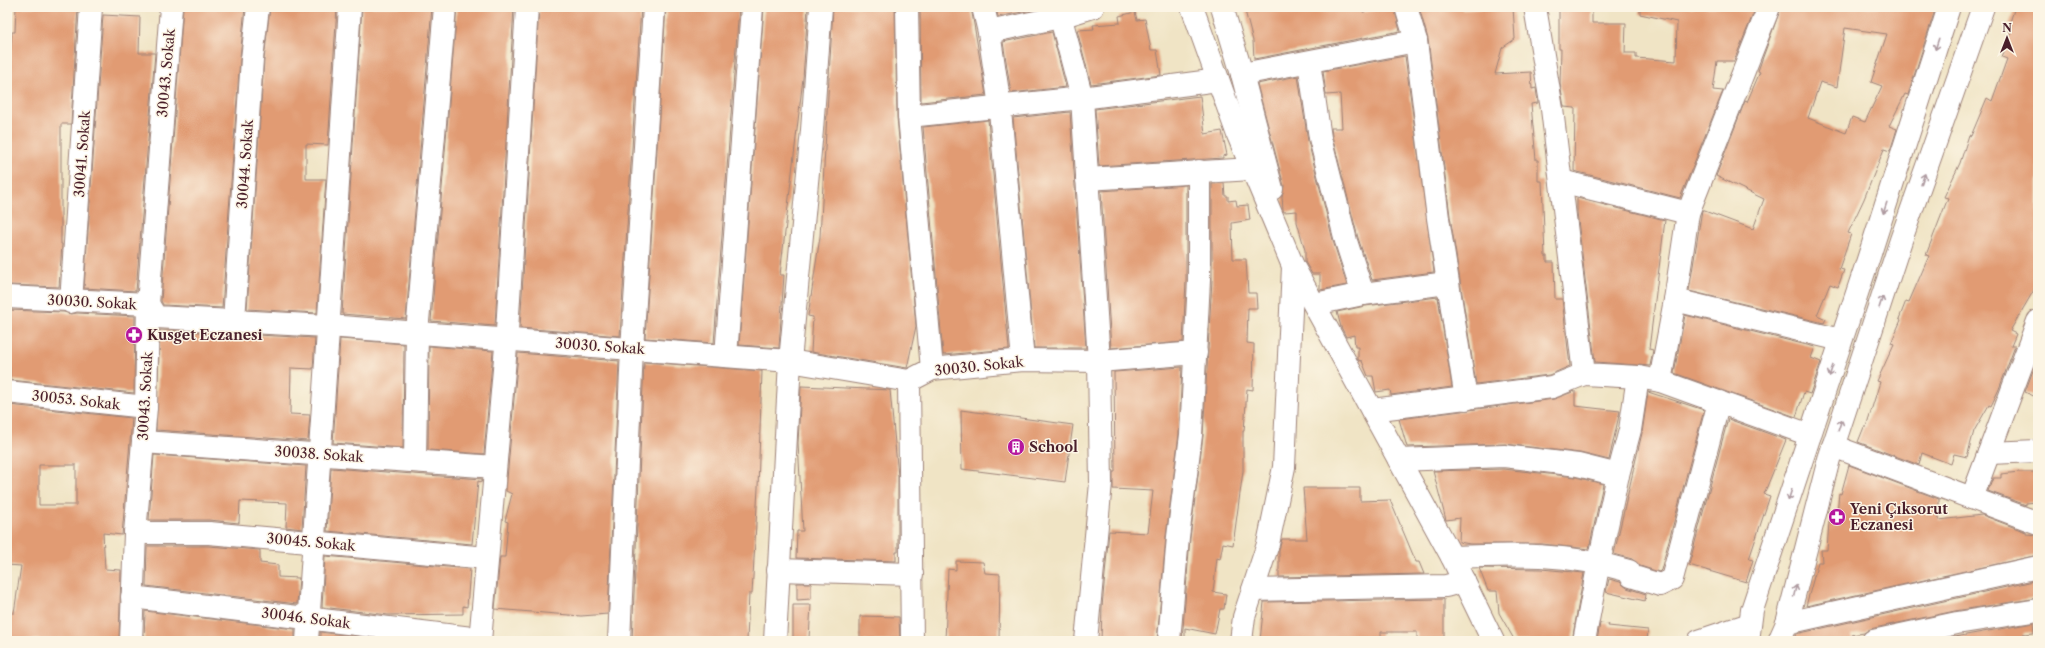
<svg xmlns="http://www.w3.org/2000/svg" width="2045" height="648" font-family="'Libre Caslon Text',serif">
  <rect width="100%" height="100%" fill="#fcf5e5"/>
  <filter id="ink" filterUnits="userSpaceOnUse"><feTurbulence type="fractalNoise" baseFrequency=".025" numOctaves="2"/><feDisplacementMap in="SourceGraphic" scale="8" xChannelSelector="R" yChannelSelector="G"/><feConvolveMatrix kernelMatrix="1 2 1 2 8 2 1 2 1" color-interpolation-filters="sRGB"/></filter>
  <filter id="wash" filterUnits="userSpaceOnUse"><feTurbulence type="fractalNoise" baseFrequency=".012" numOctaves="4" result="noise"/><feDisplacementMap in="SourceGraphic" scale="16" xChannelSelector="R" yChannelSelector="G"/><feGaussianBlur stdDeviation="0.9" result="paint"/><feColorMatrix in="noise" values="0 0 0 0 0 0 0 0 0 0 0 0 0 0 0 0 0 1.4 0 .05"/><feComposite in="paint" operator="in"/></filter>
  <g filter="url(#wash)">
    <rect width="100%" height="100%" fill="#f0e4c5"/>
    <g id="blocks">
      <g fill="#e19b73" fill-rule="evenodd">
        <polygon points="16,7 78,7 71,124 61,124 61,244 62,244 59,287 7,285 7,99 12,32 15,32"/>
        <polygon points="183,7 245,7 240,58 222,308 163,305 161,301"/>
        <polygon points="270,7 337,7 328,145 306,144 306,179 326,179 317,313 247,309 264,60"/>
        <polygon points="362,7 432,7 406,319 342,314"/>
        <polygon points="457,7 514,7 495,326 431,321"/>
        <polygon points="539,7 641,7 620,336 520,328"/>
        <polygon points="666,7 739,7 714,343 645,338"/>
        <polygon points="764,7 808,7 803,78 780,275 784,275 779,348 739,345"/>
        <polygon points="833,7 895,7 897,117 916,326 907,368 811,352 813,317 808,316 820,237"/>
        <polygon points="920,7 971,7 986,95 921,102"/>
        <polygon points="996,7 1046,7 998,17"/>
        <polygon points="1244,7 1363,7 1363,12 1394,7 1400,31 1254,59 1253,41"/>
        <polygon points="1419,7 1462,7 1462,10 1513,7 1515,39 1502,48 1495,74 1531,72 1532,89 1536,88 1538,103 1531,104 1536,160 1538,160 1538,181 1542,181 1545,256 1547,256 1547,262 1554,262 1555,299 1562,299 1570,366 1549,375 1476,384 1450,216 1428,39"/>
        <polygon points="1559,7 1592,7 1592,23 1626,23 1625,53 1636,53 1636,58 1676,61 1677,22 1640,14 1640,7 1756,7 1734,61 1717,61 1713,90 1723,91 1680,198 1574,171 1575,108 1564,107 1560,84 1561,49 1559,49"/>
        <path d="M 1781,7 L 1936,7 L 1908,95 L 1905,94 L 1889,126 L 1897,129 L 1890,151 L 1884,149 L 1864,199 L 1848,233 L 1851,234 L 1839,269 L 1844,270 L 1838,287 L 1830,284 L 1817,315 L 1826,319 L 1824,323 L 1689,291 L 1702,210 L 1753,229 L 1764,199 L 1716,176 L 1745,101 L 1747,102 L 1760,72 L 1758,71 ZM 1845,28 L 1887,34 L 1871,82 L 1882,86 L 1865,122 L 1852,117 L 1846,133 L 1808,118 L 1820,82 L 1837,87 Z"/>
        <polygon points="2015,7 2029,7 2038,10 2038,283 2010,331 2016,334 2011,346 2015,346 1999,389 1991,406 1989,405 1974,431 1967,457 1954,454 1951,464 1922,453 1919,465 1858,442 1864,427 1866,427 1880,382 1877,381 1894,344 1891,343 1901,320 1899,319 1906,301 1909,302 1929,256 1926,255 1948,198 1944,197 1960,163 1969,135 1971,136 1987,98 1992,101 2007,59 2002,57 2011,32 2007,31"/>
        <polygon points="1135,12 1137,20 1145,19 1151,50 1157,50 1161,75 1091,84 1077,30 1094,29 1093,25 1120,23 1119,16"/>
        <polygon points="103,15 140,17 139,53 155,53 136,291 84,288"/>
        <polygon points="1052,32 1066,87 1011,93 1003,42"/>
        <polygon points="1405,56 1434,272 1372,280 1358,238 1332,136 1331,128 1342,128 1340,94 1326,95 1323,71"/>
        <polygon points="1298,76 1308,141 1334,244 1347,285 1320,290 1320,274 1312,274 1305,262 1305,250 1297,222 1297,211 1284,212 1283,210 1282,196 1284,186 1257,84"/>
        <polygon points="1200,96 1205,134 1222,131 1227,155 1223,156 1223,158 1099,166 1095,109"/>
        <polygon points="1070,112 1086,348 1034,348 1013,118"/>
        <polygon points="988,120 1009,349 943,355 923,127"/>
        <polygon points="1224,183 1225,196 1228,196 1228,201 1236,200 1237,206 1248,205 1250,220 1232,223 1233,259 1246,259 1248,293 1256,293 1257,308 1248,308 1247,343 1254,344 1253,390 1247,389 1244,431 1243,431 1243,471 1233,545 1223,543 1220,559 1217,558 1213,592 1226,594 1224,609 1220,609 1215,634 1185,628 1185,641 1182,641 1190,538 1203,436 1212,280 1212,184"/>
        <polygon points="1186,185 1186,280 1183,342 1111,348 1101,191"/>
        <polygon points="1577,198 1665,220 1649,349 1653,350 1650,366 1595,362 1577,212"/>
        <polygon points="1438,297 1452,387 1391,395 1390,390 1376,392 1373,376 1368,376 1362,361 1358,360 1358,347 1355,347 1354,335 1346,337 1341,327 1337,312 1365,306"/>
        <polygon points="7,310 64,312 71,314 77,313 135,316 134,393 10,380 10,367 7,367"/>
        <polygon points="1685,315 1815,347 1811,358 1821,362 1810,394 1804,392 1796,417 1674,373"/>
        <polygon points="160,330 315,338 313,369 291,368 290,414 310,415 308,441 156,430"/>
        <polygon points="340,339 404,344 403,448 333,443"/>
        <polygon points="429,346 493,351 484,454 428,450"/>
        <polygon points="518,353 619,361 608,614 581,616 495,609 500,557 505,557 508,522 505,521 512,494 506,491"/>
        <polygon points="2038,357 2038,398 2025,392"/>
        <polygon points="644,362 762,371 758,488 752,594 749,594 747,641 632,641"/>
        <polygon points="1182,367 1179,434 1166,536 1157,641 1101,641 1102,607 1109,531 1148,533 1153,491 1113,489 1113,472 1115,472 1114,372"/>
        <polygon points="801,386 890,390 898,476 898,552 896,552 896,561 796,558 797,531 803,531 798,443"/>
        <polygon points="1575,391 1575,406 1620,411 1609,460 1580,453 1505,444 1407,447 1399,419 1554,399"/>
        <polygon points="1648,392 1704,410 1661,570 1659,572 1640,566 1632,559 1614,554 1642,433"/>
        <path d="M 9,405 L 132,418 L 122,535 L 103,533 L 105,569 L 121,570 L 119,641 L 7,639 L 7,613 L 14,613 L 21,566 L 7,565 L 7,411 L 9,411 ZM 39,465 L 76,465 L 76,505 L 39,505 Z"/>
        <polygon points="961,410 1073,425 1065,482 962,469"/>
        <polygon points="1728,419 1786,440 1764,494 1770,496 1749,559 1753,560 1746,582 1689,565"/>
        <polygon points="154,455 306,466 302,529 286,527 287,503 240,501 239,523 209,520 149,520"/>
        <polygon points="1849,465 1939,499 1939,520 1982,515 2026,532 2026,534 2038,535 2038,555 1806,606 1818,562 1822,562 1821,550 1827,550 1829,522 1836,523 1839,493 1841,494"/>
        <polygon points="331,468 482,479 482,482 478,481 472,544 327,531"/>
        <polygon points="1503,469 1576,477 1603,484 1589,549 1542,544 1470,544 1459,542 1460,518 1446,520 1433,471"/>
        <polygon points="2019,472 2037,472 2037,502 2026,503 2026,505 1988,491 1993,478 2001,478 2001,474"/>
        <polygon points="1303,488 1360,488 1360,501 1390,500 1416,562 1419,562 1424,574 1279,577 1279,550 1282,539 1307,539"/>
        <polygon points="147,546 208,546 260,550 260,563 278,565 278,577 299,578 297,604 146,586"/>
        <polygon points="325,556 470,569 467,607 463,606 463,614 388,615 322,607"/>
        <polygon points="956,561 983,562 985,573 1000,574 999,641 945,641 948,569 956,570"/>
        <polygon points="1479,568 1541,569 1584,573 1572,641 1515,641 1499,613 1497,591 1488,591"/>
        <polygon points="1609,579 1620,582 1627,588 1646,594 1645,601 1606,592"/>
        <polygon points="2038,580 2038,598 1955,611 1870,629 1864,633 1852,635 1853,641 1797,641 1796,634"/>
        <polygon points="797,583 811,583 811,599 797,600"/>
        <polygon points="1444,599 1444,641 1417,641 1417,632 1381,632 1381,641 1260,641 1264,602"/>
        <polygon points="793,605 811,605 809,638 793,639"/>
        <polygon points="145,611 295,629 295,641 144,641"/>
        <polygon points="860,616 899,617 900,641 860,641"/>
        <polygon points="1600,623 1609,624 1608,626 1648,630 1647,641 1597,641"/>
        <polygon points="2033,623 2034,633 2023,634 2024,641 1933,641"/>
        <polygon points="320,632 387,640 387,641 320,641"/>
      </g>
    </g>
  </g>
  <g filter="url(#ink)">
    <use href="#blocks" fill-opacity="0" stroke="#9d8278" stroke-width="1"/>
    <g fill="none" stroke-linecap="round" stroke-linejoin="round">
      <defs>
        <g id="minor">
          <polyline points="907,7 909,116 932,369"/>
          <polyline points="983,7 989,32 999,100 1023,360"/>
          <polyline points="1058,7 1082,98 1099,361 1101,483 1086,641"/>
          <polyline points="1192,7 1238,135 1293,266 1452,557 1493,641"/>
          <polyline points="1222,7 1242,74 1272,189"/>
          <polyline points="1406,7 1416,41 1438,218 1466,399"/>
          <polyline points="1535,7 1552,109 1584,374 1638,377 1660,381 1810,435"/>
          <polyline points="989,32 1060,17 1093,7"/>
          <polyline points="1309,62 1320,138 1346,241 1363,294"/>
          <polyline points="1242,74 1416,41"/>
          <polyline points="909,116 1082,98 1218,80"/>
          <polyline points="1087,179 1252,169"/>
          <polyline points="1561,181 1688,213"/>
          <polyline points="7,297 148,304 156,317 328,326 790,361 909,381 932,369 1023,360 1099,361 1196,353"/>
          <polyline points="1675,300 1841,340"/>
          <polyline points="71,302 91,7"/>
          <polyline points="1315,304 1363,294 1447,283"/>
          <polyline points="234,320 252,59 258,7"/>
          <polyline points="726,356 752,7"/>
          <polyline points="909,381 912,641"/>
          <polyline points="1660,381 1675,300 1688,213 1769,7"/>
          <polyline points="7,392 146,407"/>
          <polyline points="1372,410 1552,387 1584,374"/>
          <polyline points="143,442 495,467"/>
          <polyline points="1833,446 2038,523"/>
          <polyline points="1989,453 2038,451"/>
          <polyline points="415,460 417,333 445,7"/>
          <polyline points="1399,460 1504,456 1578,465 1618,475"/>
          <polyline points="1972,498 2038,321"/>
          <polyline points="135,533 209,533 487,558"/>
          <path d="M 1452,557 C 1515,554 1568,553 1629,571 L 1631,576 L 1660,585 L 1672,579 L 1719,402"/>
          <polyline points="778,570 912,574"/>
          <polyline points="1253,590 1446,586 1464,581"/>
          <polyline points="132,597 480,639"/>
          <polyline points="131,641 135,533 146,407 148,304 171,7"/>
          <polyline points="307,641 350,7"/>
          <polyline points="480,641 506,347 527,7"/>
          <polyline points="619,641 632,349 654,7"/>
          <polyline points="775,641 790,361 812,130 821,7"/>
          <polyline points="1169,641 1178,537 1191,435 1199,280 1199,171"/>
          <polyline points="1241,641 1244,617 1268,544 1284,467 1293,266"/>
          <polyline points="1584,641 1599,562 1618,475 1630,430 1638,377"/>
          <polyline points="1699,641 1750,624"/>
          <polyline points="1873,641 1957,623 2038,610"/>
        </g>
        <g id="tertiary">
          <polyline points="1787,623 2038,567"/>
          <polyline points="1748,641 1752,610 1866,266 1949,7"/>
          <polyline points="1779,641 1787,623 1829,459 1901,240 1983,7"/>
        </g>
      </defs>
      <use href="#minor" stroke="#9d8278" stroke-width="24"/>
      <use href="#tertiary" stroke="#9d8278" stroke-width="24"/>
      <use href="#minor" stroke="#fff" stroke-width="22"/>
      <use href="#tertiary" stroke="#fff" stroke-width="22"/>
    </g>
    <defs><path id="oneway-shaft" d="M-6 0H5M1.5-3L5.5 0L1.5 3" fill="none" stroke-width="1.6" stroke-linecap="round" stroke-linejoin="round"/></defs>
    <g stroke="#ae9aa0">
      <use href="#oneway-shaft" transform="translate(1937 44) rotate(108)"/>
      <use href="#oneway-shaft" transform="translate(1923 179) rotate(-71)"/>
      <use href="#oneway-shaft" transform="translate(1885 208) rotate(108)"/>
      <use href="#oneway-shaft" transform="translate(1881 302) rotate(-72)"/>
      <use href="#oneway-shaft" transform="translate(1831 371) rotate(109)"/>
      <use href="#oneway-shaft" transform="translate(1840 425) rotate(-72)"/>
      <use href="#oneway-shaft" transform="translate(1790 495) rotate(108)"/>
      <use href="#oneway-shaft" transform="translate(1795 591) rotate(-76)"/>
    </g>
  </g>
  <defs>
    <symbol id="pharmacy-disc" viewBox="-11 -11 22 22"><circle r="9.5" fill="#b5179e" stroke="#fcf5e5"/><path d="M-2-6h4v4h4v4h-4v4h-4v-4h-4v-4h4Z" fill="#fff"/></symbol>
    <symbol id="building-disc" viewBox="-11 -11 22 22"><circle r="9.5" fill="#b5179e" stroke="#fcf5e5"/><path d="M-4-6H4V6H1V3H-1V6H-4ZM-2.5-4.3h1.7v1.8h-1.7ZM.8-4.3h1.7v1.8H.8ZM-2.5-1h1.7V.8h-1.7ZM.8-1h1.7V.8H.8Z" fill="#fff"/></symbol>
  </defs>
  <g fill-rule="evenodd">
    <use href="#pharmacy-disc" x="124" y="325" width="20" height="20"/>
    <use href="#building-disc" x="1006" y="437" width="20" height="20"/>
    <use href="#pharmacy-disc" x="1827" y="507" width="20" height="20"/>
  </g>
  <g text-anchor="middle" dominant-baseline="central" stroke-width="3" stroke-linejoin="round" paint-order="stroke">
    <g font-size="14" fill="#4a1f2b" stroke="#fcf5e5">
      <text transform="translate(166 73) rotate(-85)">30043. Sokak</text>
      <text transform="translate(82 154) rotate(-86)">30041. Sokak</text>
      <text transform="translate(245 164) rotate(-86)">30044. Sokak</text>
      <text transform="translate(92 302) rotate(3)">30030. Sokak</text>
      <text transform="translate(600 346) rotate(4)">30030. Sokak</text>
      <text transform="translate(979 366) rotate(-6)">30030. Sokak</text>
      <text transform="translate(145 396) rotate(-87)">30043. Sokak</text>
      <text transform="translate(76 400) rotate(6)">30053. Sokak</text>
      <text transform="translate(319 454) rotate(4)">30038. Sokak</text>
      <text transform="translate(311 542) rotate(5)">30045. Sokak</text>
      <text transform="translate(306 618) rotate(7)">30046. Sokak</text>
    </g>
    <g font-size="14" font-weight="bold" fill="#4a1f2b" stroke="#fcf5e5" text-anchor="start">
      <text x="147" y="335">Kusget Eczanesi</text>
      <text x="1029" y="447">School</text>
      <text x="1850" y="509">Yeni Çıksorut<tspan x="1850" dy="16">Eczanesi</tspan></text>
    </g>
  </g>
  <rect width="2045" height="648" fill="none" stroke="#fcf5e5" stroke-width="24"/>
  <g transform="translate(2007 38)" stroke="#fcf5e5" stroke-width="3" paint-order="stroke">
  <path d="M0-3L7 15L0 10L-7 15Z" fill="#4a1f2b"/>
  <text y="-6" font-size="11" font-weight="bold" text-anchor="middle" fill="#4a1f2b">N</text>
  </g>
</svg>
